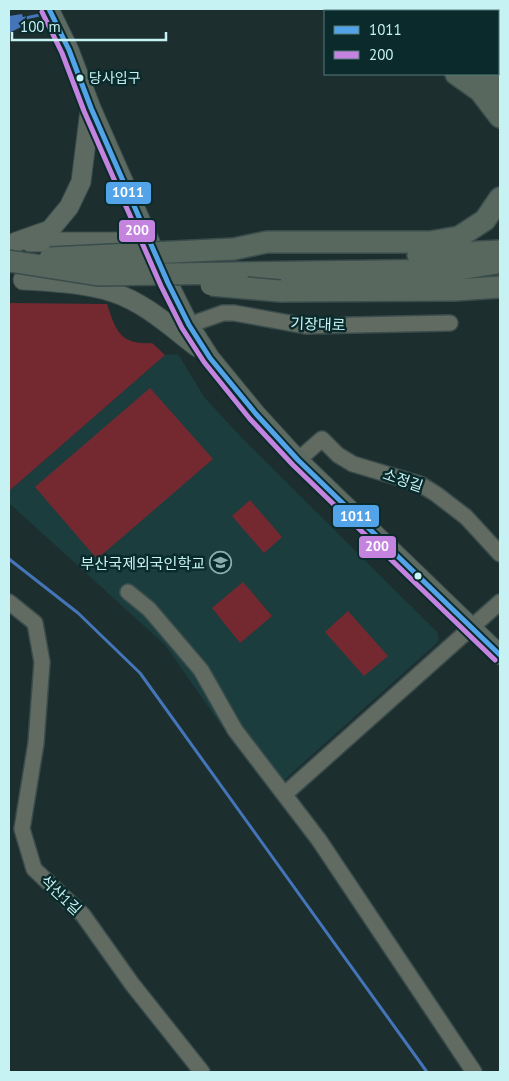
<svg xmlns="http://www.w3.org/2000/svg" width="509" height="1081" font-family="'PT Sans','Noto Sans KR',sans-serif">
  <rect width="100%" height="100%" fill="#1d2e2e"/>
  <polygon fill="#1c3d3e" points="178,354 204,397 241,437 438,633 439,641 274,789 219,722 165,645 9,503 9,491 165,355"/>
  <g fill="#742931">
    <path d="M 9,303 L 107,304 C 116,331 120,345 152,343 L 165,355 L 9,491 Z"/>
    <polygon points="150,388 213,459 97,559 35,487"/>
    <polygon points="250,500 282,537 264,553 232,516"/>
    <polygon points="243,582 272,616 240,643 212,608"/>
    <polygon points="348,611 388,656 364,676 325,632"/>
  </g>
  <polygon fill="#4575b9" points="22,14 25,25 9,33 9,16"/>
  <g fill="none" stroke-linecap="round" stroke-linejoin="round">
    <g stroke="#4575b9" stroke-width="3">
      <polyline points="21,19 44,14"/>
      <polyline points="9,559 78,613 140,673 427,1072"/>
    </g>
    <defs>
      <g id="minor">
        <polyline points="189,325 223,313 234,313 306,326 450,323"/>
        <polyline points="298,460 322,439 338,455 353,464 420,484 436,494 466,517 500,554"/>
        <polyline points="128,592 149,609 201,670 235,730 319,840 474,1072"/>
        <polyline points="9,602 35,623 42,662 36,743 22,829 34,869 83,915 132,984 202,1072"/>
        <polyline points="286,793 500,602"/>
      </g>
      <g id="major">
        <polyline points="49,9 69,50 91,108 168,283 189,325 210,358 256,414 298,460 500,655"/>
        <polyline points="16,242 50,230 69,207 81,182 90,110"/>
        <polyline points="30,242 149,242"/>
        <path d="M 23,280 C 53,282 83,283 112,292 C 144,302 171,327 197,347"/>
      </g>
      <g id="highway">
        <polyline points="342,9 347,11"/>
        <polyline points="380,9 385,11"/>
        <polyline points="498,68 500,69"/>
        <polyline points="456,74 480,91 500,117"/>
        <polyline points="472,74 500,88"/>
        <polyline points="234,249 267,242 430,242 459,237 485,220 500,198"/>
        <polyline points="418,255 500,251"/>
        <polyline points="238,273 454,270 497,263"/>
        <polyline points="280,291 455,290 500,287"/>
      </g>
    </defs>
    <use href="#minor" stroke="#3a4c4c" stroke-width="18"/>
    <use href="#major" stroke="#3a4c4c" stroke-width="21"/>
    <use href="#highway" stroke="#3a4c4c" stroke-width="24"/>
    <use href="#minor" stroke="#616b61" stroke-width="15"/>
    <use href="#major" stroke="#5d6a61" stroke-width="19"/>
    <use href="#highway" stroke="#58685e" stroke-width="21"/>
    <defs>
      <g id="highway-bridge">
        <polyline points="50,258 234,249"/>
        <polyline points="9,261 98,275 238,273"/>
        <polyline points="211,285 280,291"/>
      </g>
    </defs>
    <use href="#highway-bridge" stroke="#3a4c4c" stroke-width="24" stroke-linecap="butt"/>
    <use href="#highway-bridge" stroke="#58685e" stroke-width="21"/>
    <defs>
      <polyline id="bus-1" points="49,9 69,50 91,108 168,283 189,325 210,358 256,414 298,460 500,655"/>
      <polyline id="bus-2" points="42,12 62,53 84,111 161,286 182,328 204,362 250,419 293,465 495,660"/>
    </defs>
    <use href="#bus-1" stroke="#0b2a2b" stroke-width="9"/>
    <use href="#bus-2" stroke="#0b2a2b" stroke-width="9"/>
    <use href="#bus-1" stroke="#53a3e8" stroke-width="5"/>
    <use href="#bus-2" stroke="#c483df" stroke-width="5"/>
  </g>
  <defs>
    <symbol id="school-ring" viewBox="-11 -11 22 22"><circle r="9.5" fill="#0b2a2b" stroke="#8badae" stroke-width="1.5"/><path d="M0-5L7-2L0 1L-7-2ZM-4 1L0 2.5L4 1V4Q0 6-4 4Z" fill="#8badae"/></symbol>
  </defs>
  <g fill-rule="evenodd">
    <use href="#school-ring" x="208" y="550" width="25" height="25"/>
  </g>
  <g fill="#c6f2f3" stroke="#0b2a2b" stroke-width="2">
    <circle cx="80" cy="78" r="4.5"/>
    <circle cx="418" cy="576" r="4.5"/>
  </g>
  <g text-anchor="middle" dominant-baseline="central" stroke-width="5" stroke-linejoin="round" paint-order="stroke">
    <g font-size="14" fill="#c6f2f3" stroke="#0b2a2b" text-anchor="start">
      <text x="89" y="78">당사입구</text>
    </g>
    <g font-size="15" fill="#c6f2f3" stroke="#0b2a2b">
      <text transform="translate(318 324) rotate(2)">기장대로</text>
      <text transform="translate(403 480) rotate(19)">소정길</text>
      <text transform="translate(61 895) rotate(43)">석산1길</text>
    </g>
    <g font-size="15" fill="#c6f2f3" stroke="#0b2a2b" text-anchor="end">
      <text x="205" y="563">부산국제외국인학교</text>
    </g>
  </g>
  <g stroke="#0b2a2b" stroke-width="2">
    <rect x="105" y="181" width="47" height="24" rx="5" fill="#53a3e8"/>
    <rect x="118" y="219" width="38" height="24" rx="5" fill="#c483df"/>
    <rect x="332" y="504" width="48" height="24" rx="5" fill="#53a3e8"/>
    <rect x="358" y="535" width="39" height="24" rx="5" fill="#c483df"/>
  </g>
  <g font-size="14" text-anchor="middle" font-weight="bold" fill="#fff">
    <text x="128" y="197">1011</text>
    <text x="137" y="235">200</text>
    <text x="356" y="521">1011</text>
    <text x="377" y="551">200</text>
  </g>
  <rect width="509" height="1081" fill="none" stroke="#c6f2f3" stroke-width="20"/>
  <rect x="324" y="10" width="175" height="65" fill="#0b2a2b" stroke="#567a7b"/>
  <rect x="334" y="26" width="25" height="8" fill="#53a3e8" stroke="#567a7b"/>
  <text x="369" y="35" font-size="15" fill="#c6f2f3">1011</text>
  <rect x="334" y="51" width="25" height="8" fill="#c483df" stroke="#567a7b"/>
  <text x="369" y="60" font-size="15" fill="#c6f2f3">200</text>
  <path d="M12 32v8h154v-8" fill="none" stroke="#c6f2f3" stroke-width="2.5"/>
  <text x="20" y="32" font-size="15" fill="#c6f2f3" stroke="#0b2a2b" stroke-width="4" paint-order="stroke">100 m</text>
</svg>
